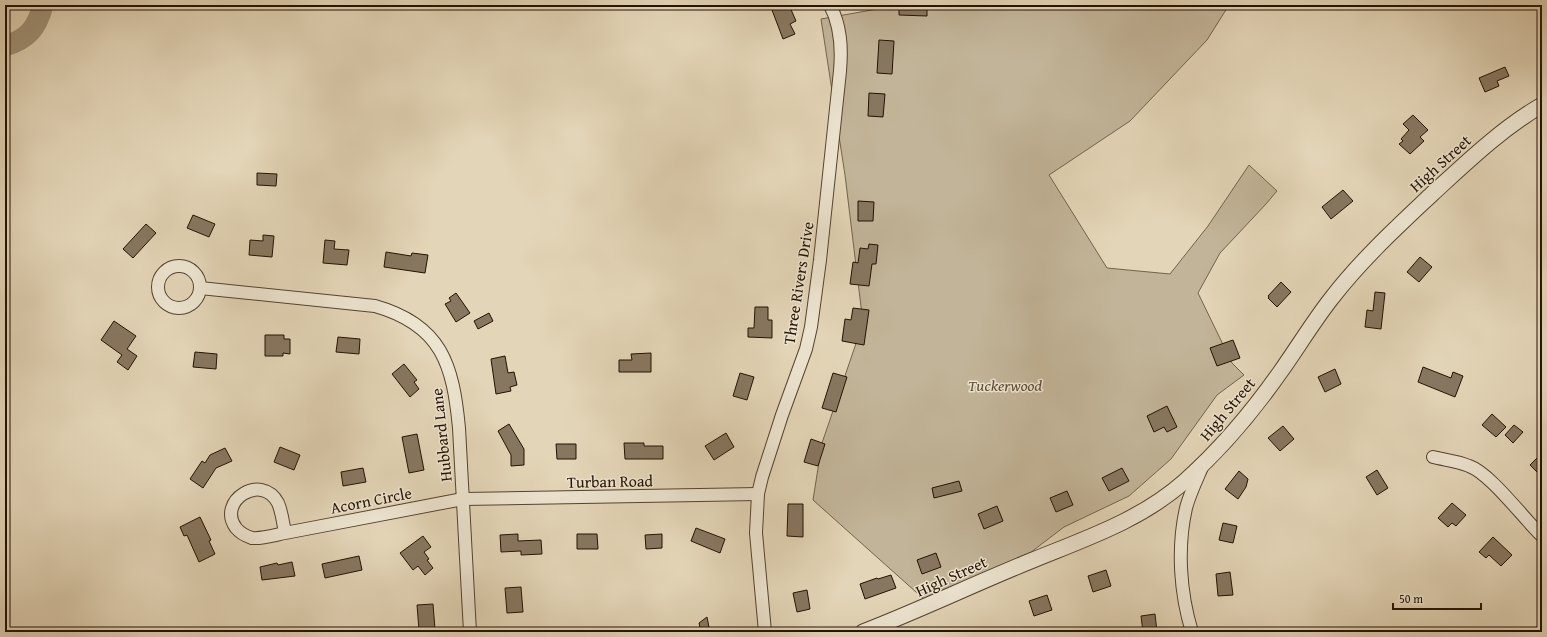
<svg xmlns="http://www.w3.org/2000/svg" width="1547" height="637" font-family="'Gentium Book Plus',serif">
  <rect width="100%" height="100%" fill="#e3d5b7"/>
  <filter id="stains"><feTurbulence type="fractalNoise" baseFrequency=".005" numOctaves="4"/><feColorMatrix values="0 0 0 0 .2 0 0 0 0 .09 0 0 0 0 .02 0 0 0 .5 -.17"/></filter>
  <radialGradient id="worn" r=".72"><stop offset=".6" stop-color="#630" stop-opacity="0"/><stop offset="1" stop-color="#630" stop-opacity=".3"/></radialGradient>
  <polygon fill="#c2b498" stroke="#72634c" points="900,5 1229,5 1207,40 1130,121 1049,175 1107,268 1170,274 1208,226 1249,165 1277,191 1266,204 1220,253 1198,293 1232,363 1244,375 1217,395 1171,459 1129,496 1064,527 1001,575 935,609 813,500 822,443 863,323 845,175 821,19"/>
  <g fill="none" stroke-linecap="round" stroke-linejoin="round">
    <path stroke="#a29379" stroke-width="21" d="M 5,46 C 28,39 37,28 43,5"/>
  </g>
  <g fill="#877760" stroke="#231201">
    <polygon points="785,5 789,5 796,21 790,24 795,34 783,39 772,10"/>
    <polygon points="899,5 927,5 927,16 899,15"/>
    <polygon points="879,40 894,41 892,74 877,73"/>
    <polygon points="1505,67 1509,76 1497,81 1499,86 1485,92 1479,78"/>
    <polygon points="869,93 885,94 883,117 868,116"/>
    <polygon points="1413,115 1428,130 1420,137 1424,141 1410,154 1399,144 1403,141 1401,139 1409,130 1403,124"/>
    <polygon points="257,173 277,174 276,186 257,185"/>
    <polygon points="1343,190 1353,201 1331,219 1322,207"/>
    <polygon points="858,201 874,202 873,221 858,221"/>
    <polygon points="193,215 215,224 209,237 187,228"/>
    <polygon points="146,224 156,233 133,258 123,249"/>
    <polygon points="263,235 274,236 272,257 249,255 250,240 263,241"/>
    <polygon points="325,240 335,241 334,249 349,250 347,265 323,263"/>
    <polygon points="869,244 878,245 876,264 872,264 869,286 850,284 853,262 858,263 860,248 868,249"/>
    <polygon points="386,252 411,256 412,253 428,255 425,273 384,267"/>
    <polygon points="1420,257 1432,267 1419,282 1407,272"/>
    <polygon points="1281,282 1291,292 1277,307 1268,298 1269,297 1268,296"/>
    <polygon points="1375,292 1385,293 1381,329 1365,327 1367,310 1373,311"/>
    <polygon points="456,293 470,313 456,322 445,304 451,301 449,298"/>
    <polygon points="755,307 768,307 768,320 772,320 772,338 748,337 748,328 754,328"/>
    <polygon points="853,308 869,310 864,345 842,341 845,319 851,320"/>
    <polygon points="489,313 493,321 478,329 474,321"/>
    <polygon points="114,321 136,336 127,349 137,356 128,370 117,362 122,355 101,340"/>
    <polygon points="265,335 284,335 284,339 290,339 290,354 283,353 283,356 265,356"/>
    <polygon points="338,337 360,339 359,354 336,352"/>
    <polygon points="1233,340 1240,358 1217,366 1210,348"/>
    <polygon points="195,352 217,354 216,369 193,367"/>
    <polygon points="651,353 651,372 619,372 619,360 632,360 631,354"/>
    <polygon points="505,356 508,373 514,372 517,385 510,387 511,391 496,394 491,359"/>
    <polygon points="404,364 417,380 414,382 419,389 410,397 392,374"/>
    <polygon points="1423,367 1451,378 1453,372 1463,376 1455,397 1418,382"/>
    <polygon points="1335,369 1341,384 1325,392 1318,377"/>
    <polygon points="740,373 754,377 747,400 733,396"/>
    <polygon points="833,373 847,377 836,412 822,408"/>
    <polygon points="1167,406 1177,427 1167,432 1164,427 1154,432 1147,416"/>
    <polygon points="1492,414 1506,427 1496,437 1482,425"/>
    <polygon points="509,424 524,449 524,465 511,466 511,455 498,431"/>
    <polygon points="1514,425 1523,432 1513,443 1505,435"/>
    <polygon points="1283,426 1294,439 1280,451 1268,438"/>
    <polygon points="726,433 734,447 714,460 705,446"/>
    <polygon points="417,434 424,470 409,473 402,437"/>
    <polygon points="811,439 825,444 818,466 804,462"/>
    <polygon points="624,443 644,443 644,446 663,446 663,459 625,459"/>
    <polygon points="556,444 576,444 576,459 557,459"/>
    <polygon points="280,447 300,455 294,470 274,462"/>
    <polygon points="225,448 232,461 216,468 203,488 190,479 202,461 205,463 210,455"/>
    <polygon points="1542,453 1542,477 1530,465"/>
    <polygon points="363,468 366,482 343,486 341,472"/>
    <polygon points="1122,468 1129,481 1109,491 1102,478"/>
    <polygon points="1377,470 1388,488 1377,495 1366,477"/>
    <polygon points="1239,471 1248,479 1246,487 1238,499 1225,489"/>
    <polygon points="959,481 962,491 934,498 932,488"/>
    <polygon points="1067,491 1073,505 1056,512 1050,498"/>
    <polygon points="1452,503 1466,515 1456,526 1452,523 1448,527 1438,518"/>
    <polygon points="788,504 803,504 803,537 787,536"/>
    <polygon points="997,506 1003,521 984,529 978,514"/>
    <polygon points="200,517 211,540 209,541 215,554 199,562 187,535 184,536 180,527"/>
    <polygon points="1223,523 1237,526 1233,543 1219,540"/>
    <polygon points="696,528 725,539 720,553 691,541"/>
    <polygon points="518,534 518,541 541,540 542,554 521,555 521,551 501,552 500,535"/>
    <polygon points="577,534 597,534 598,549 577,549"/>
    <polygon points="662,534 662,548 646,549 645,535"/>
    <polygon points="423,536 431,547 424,552 429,559 427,560 433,568 425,575 418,566 413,570 400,553"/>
    <polygon points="1493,537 1512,555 1501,566 1489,555 1486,558 1479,552"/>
    <polygon points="936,553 941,567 922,574 917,560"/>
    <polygon points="359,556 362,570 325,578 322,564"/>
    <polygon points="292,562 295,576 262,580 260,567 277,563 278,565"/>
    <polygon points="1106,570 1111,586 1093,592 1088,576"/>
    <polygon points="1230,572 1233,595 1218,596 1216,574"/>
    <polygon points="891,575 896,588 865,599 860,584 877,578 878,579"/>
    <polygon points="521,587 523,612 507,613 505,588"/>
    <polygon points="807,590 810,609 797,612 793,593"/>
    <polygon points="1047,595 1052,610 1034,616 1029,601"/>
    <polygon points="433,604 435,629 419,630 417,605"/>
    <polygon points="1155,614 1157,632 1143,632 1141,616"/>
    <polygon points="707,617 710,632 701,632 699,623"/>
  </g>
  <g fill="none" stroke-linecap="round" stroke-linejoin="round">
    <defs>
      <g id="minor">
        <circle cx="179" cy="287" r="21"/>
        <path d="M 200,288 L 375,306 C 442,325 453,365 459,428 L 470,632"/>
        <path d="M 1433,457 C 1445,460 1458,461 1469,466 C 1490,473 1524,519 1542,536"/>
        <path d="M 285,533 C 283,523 282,512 278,503 C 262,472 216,501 236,528 C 240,533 246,536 252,538 C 262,539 275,535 285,533 L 463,499 L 758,494"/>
        <path d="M 765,632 L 756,533 L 758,494 L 762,477 L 782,415 L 806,349 L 811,327 L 820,260 L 840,71 C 842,48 841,26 830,5"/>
        <path d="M 1192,632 C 1180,593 1177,548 1186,508 C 1190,493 1197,479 1203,465"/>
      </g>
      <path id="tertiary" d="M 863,632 C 920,610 976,583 1033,560 C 1087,538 1141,520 1185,481 C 1222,448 1253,411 1281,371 C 1298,347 1313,322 1331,299 C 1361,260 1397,227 1432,194 C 1467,162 1501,129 1542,105"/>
    </defs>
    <use href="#minor" stroke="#53432e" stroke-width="14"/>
    <use href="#tertiary" stroke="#53432e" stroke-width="17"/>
    <use href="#minor" stroke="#ede4d0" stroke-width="12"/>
    <use href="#tertiary" stroke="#ede4d0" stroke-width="15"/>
  </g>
  <g text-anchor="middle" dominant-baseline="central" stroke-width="3" stroke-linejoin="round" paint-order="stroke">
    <g font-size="16" fill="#231201" stroke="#ede4d0">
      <text transform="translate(1440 163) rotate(-42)">High Street</text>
      <text transform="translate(798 283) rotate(-81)">Three Rivers Drive</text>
      <text transform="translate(1227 409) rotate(-50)">High Street</text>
      <text transform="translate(441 435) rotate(-96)">Hubbard Lane</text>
      <text transform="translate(610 481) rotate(-1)">Turban Road</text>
      <text transform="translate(371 500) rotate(-11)">Acorn Circle</text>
      <text transform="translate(951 576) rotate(-24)">High Street</text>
    </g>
    <g font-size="16" font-style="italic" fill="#5b4b36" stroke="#ede4d0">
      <text x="1005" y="385">Tuckerwood</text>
    </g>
  </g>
  <rect width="1547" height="637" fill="none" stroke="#e3d5b7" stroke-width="20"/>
  <rect x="6" y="6" width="1535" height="625" fill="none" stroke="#231201" stroke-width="2"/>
  <rect x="10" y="10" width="1527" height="617" fill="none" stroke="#231201"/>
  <path d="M1393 603v6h88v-6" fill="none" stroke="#231201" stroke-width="2"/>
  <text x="1399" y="603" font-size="12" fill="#231201" stroke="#ede4d0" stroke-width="3" paint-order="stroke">50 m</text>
  <rect width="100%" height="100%" filter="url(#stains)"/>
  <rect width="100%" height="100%" fill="url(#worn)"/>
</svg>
